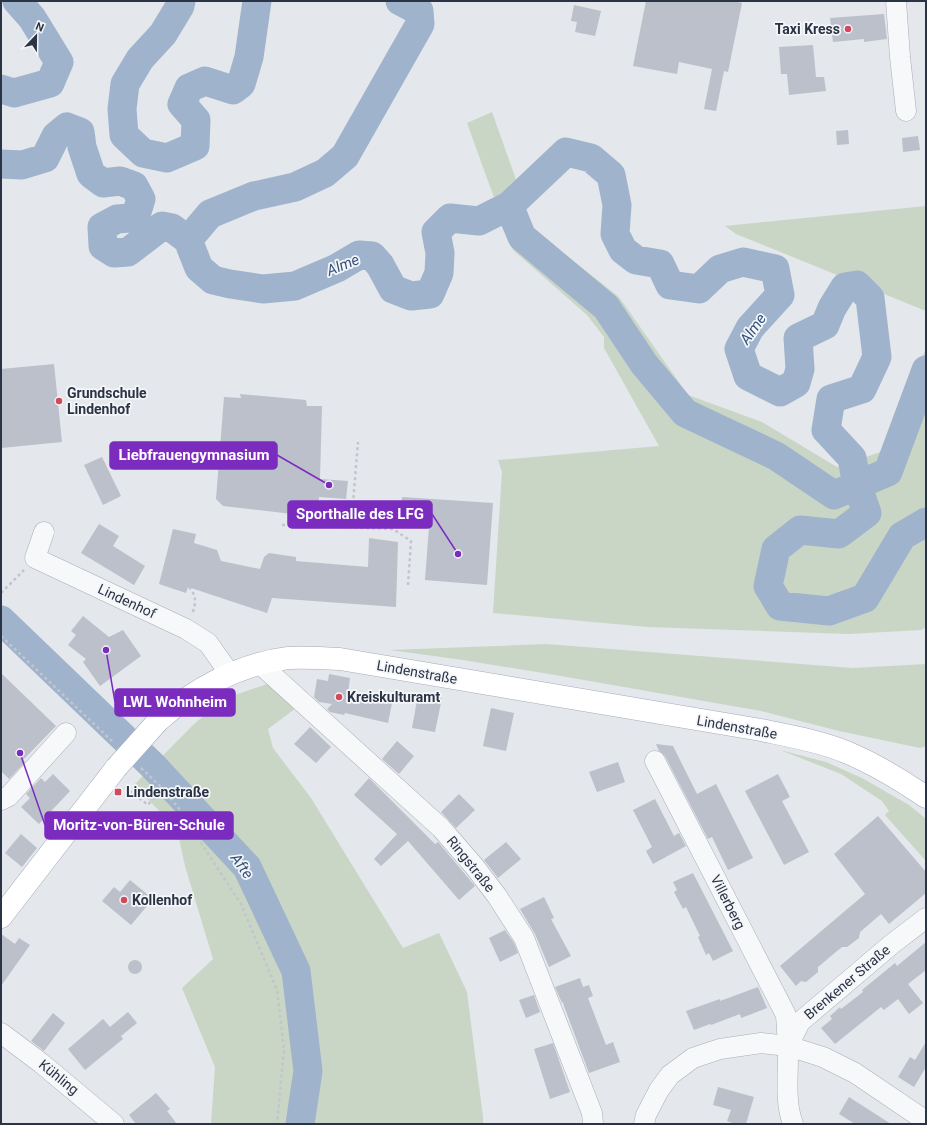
<svg xmlns="http://www.w3.org/2000/svg" width="927" height="1125" font-family="Roboto,sans-serif">
  <rect width="100%" height="100%" fill="#e4e7ec"/>
  <g fill="#c9d6c5">
    <polygon points="492,112 534,230 619,297 688,395 762,422 837,467 886,450 920,360 926,350 926,627 921,630 849,634 648,627 493,613 502,472 498,460 659,446 604,348 604,337 587,315 513,250 467,123"/>
    <polygon points="926,206 926,311 736,234 725,226"/>
    <polygon points="546,644 852,668 926,664 926,746 920,748 839,731 761,711 561,676 463,660 390,650"/>
    <polygon points="276,681 296,708 268,729 273,748 311,798 403,948 439,933 467,992 483,1117 483,1124 211,1124 215,1067 182,988 213,959 185,866 177,829 134,785 193,725 223,699"/>
    <polygon points="780,750 826,762 862,778 909,805 926,819 926,861 885,815 889,811 882,801 841,774"/>
  </g>
  <g fill="none" stroke-linecap="round" stroke-linejoin="round">
    <g stroke="#9fb4cc" stroke-width="29">
      <polyline points="181,1 180,6 163,34 140,59 125,84 122,109 124,135 143,153 167,158 195,146 196,120 182,104 189,88 205,81 233,90 241,84 249,57 257,1"/>
      <polyline points="1,89 14,93 50,83 59,62 32,18 17,1"/>
      <polyline points="1,164 22,165 45,158 56,136 67,127 80,132 82,147 91,174 103,183 120,181 134,186 141,199 137,212 130,218 117,219 102,227 103,246 114,253 128,252 162,226 172,228 188,240 199,268 213,280 230,284 263,289 295,286 337,268 359,255 372,256 380,265 393,289 411,296 430,294 439,273 440,253 436,232 450,218 479,221 509,206 566,152 591,158 611,175 617,205 615,234 623,250 636,260 660,264 670,285 699,289 720,269 743,262 775,269 780,295 750,328 739,349 748,376 780,392 796,383 800,369 798,338 825,325 832,308 845,287 857,285 870,298 877,357 862,389 831,399 826,430 852,458 857,485 867,513 839,534 800,530 776,549 768,586 780,606 829,611 865,598 902,536 926,522"/>
      <polyline points="509,206 522,237 606,307 644,364 685,413 776,456 834,495 888,472 926,370"/>
      <polyline points="188,240 210,214 254,196 295,187 325,173 345,156 420,24 419,11 400,1"/>
      <polyline points="1,620 153,766 247,867 296,971 308,1071 300,1124"/>
    </g>
  </g>
  <g fill="#bbc0ca">
    <polygon points="646,1 734,1 742,3 728,72 724,71 716,111 704,109 712,69 679,62 677,74 633,66"/>
    <polygon points="574,5 601,11 595,36 575,32 577,22 571,21"/>
    <polygon points="884,14 887,39 864,42 864,39 833,42 830,18"/>
    <polygon points="813,45 816,77 824,77 826,91 789,95 787,74 781,74 779,47"/>
    <polygon points="848,130 849,144 837,145 836,131"/>
    <polygon points="918,136 920,150 903,152 902,138"/>
    <polygon points="54,364 62,442 1,448 1,369"/>
    <polygon points="240,394 306,400 307,406 322,406 320,479 348,481 346,499 319,497 318,515 292,514 223,506 216,499 224,397 241,398"/>
    <polygon points="102,457 121,496 103,505 84,465"/>
    <polygon points="402,497 493,503 487,585 425,580 429,527 400,525"/>
    <polygon points="99,524 119,536 113,546 145,566 134,585 81,553"/>
    <polygon points="173,529 196,534 194,543 217,550 221,561 260,569 264,557 269,553 296,557 296,561 368,567 369,538 398,542 396,607 272,598 267,613 188,587 186,593 159,584"/>
    <polygon points="83,616 109,637 123,630 141,656 100,686 83,662 86,659 68,645 76,635 71,631"/>
    <polygon points="1,673 56,726 23,760 25,762 9,779 1,771"/>
    <polygon points="329,674 350,678 348,693 392,703 388,723 345,713 344,715 330,712 327,709 332,704 319,702 314,697 317,679 328,681"/>
    <polygon points="418,695 442,698 435,732 412,728"/>
    <polygon points="491,708 514,713 506,751 483,746"/>
    <polygon points="310,727 331,747 316,763 294,744"/>
    <polygon points="397,741 414,756 399,774 382,759"/>
    <polygon points="656,744 673,746 697,794 716,784 753,858 728,870 712,837 708,839 665,756 659,751"/>
    <polygon points="618,762 625,782 597,792 589,772"/>
    <polygon points="53,774 70,791 39,824 21,807 30,798 26,794 41,778 45,782"/>
    <polygon points="778,774 790,797 782,801 809,852 784,865 745,791"/>
    <polygon points="369,778 435,844 438,842 475,886 459,900 408,841 381,866 374,859 397,834 354,795"/>
    <polygon points="459,794 475,810 456,828 441,812"/>
    <polygon points="655,799 674,836 679,833 686,846 653,864 646,851 652,847 633,810"/>
    <polygon points="878,816 926,872 926,893 889,924 881,914 860,932 859,938 847,947 842,947 837,951 818,967 818,972 806,982 801,981 796,986 780,966 865,894 834,854"/>
    <polygon points="21,834 37,848 22,867 5,853"/>
    <polygon points="506,842 521,859 498,878 484,860"/>
    <polygon points="693,873 733,951 713,961 709,953 706,955 698,937 700,936 686,907 683,909 674,892 677,890 673,882"/>
    <polygon points="130,880 153,899 131,925 102,901 114,887 120,892"/>
    <polygon points="544,897 554,918 551,919 571,956 549,967 535,934 520,909"/>
    <polygon points="505,930 514,943 518,953 500,962 489,938"/>
    <polygon points="1,934 15,944 19,938 30,945 1,986"/>
    <polygon points="926,942 926,970 908,984 923,1003 909,1014 898,999 884,1010 881,1007 835,1044 821,1028 832,1019 830,1016 840,1007 841,1009 863,992 862,990 895,963 897,966"/>
    <circle cx="135" cy="967" r="7"/>
    <polygon points="580,978 583,987 589,985 593,996 588,998 606,1045 613,1042 620,1062 589,1073 564,1006 563,1002 562,1003 555,987"/>
    <polygon points="758,987 767,1008 741,1018 740,1014 711,1025 710,1024 694,1030 686,1011 720,999 720,1001"/>
    <polygon points="534,995 540,1012 526,1018 519,1000"/>
    <polygon points="128,1012 137,1023 121,1036 123,1039 85,1070 68,1049 103,1019 110,1027"/>
    <polygon points="53,1013 65,1023 44,1051 31,1041"/>
    <polygon points="926,1042 926,1067 914,1087 898,1077 910,1057 915,1060"/>
    <polygon points="553,1043 570,1092 550,1099 534,1049"/>
    <polygon points="718,1087 754,1097 746,1124 735,1124 727,1121 731,1110 713,1105"/>
    <polygon points="156,1093 170,1109 167,1111 177,1124 136,1124 129,1115"/>
    <polygon points="849,1097 891,1124 855,1124 839,1114"/>
  </g>
  <g fill="none" stroke-linecap="round" stroke-linejoin="round">
    <defs>
      <g id="minor">
        <polyline points="896,1 900,57 906,111"/>
        <polyline points="44,532 35,558 186,629 208,643 230,674"/>
        <polyline points="260,664 441,828 474,866 497,896 524,938 592,1113 593,1124"/>
        <path d="M 655,761 L 786,1015 C 787,1029 788,1042 788,1056 C 788,1078 785,1103 793,1124"/>
        <polyline points="1,800 9,796 66,733"/>
        <polyline points="1,1033 41,1063 114,1124"/>
        <polyline points="788,1046 800,1022 892,944 926,918"/>
        <polyline points="644,1124 646,1115 659,1090 670,1075 693,1058 720,1049 761,1043 788,1046 823,1057 855,1073 926,1121"/>
      </g>
      <g id="major">
        <path d="M 158,721 C 194,689 239,664 288,658 C 305,657 323,658 340,659 L 761,730 C 789,736 819,741 846,752 C 875,764 901,780 926,797"/>
        <polyline points="1,917 116,768"/>
      </g>
    </defs>
    <use href="#minor" stroke="#a9aeb7" stroke-width="21"/>
    <use href="#major" stroke="#a3abb8" stroke-width="23"/>
    <g stroke="#c2c5cb" stroke-width="2.5" stroke-dasharray="3 3" stroke-linecap="butt">
      <polyline points="282,525 393,529 411,541 408,585"/>
      <polyline points="351,528 358,442"/>
      <path d="M 189,587 C 197,596 196,603 192,614"/>
      <polyline points="1,593 24,570"/>
      <polyline points="1,636 114,743"/>
      <polyline points="141,768 161,787 186,817 199,840 241,904 277,990 284,1049 277,1124"/>
      <polyline points="125,787 148,805 161,787"/>
    </g>
    <use href="#minor" stroke="#f7f8fa" stroke-width="20"/>
    <use href="#major" stroke="#fff" stroke-width="22"/>
    <defs>
      <polyline id="major-bridge" points="116,768 158,721"/>
    </defs>
    <use href="#major-bridge" stroke="#a3abb8" stroke-width="23" stroke-linecap="butt"/>
    <use href="#major-bridge" stroke="#fff" stroke-width="22"/>
  </g>
  <g fill="#d1495b" stroke="#f4f6f9" stroke-width="1.5">
    <circle cx="848" cy="29" r="4"/>
    <circle cx="59" cy="401" r="4"/>
    <circle cx="339" cy="697" r="4"/>
    <rect x="114" y="788" width="8" height="8" rx="2"/>
    <circle cx="124" cy="900" r="4"/>
  </g>
  <g text-anchor="middle" dominant-baseline="central" stroke-width="3.5" stroke-linejoin="round" paint-order="stroke">
    <g font-size="14" font-weight="bold" fill="#2b3445" stroke="#f4f6f9" text-anchor="start">
      <text x="840" y="29" text-anchor="end">Taxi Kress</text>
      <text x="67" y="393">Grundschule<tspan x="67" dy="16">Lindenhof</tspan></text>
      <text x="347" y="697">Kreiskulturamt</text>
      <text x="126" y="792">Lindenstraße</text>
      <text x="132" y="900">Kollenhof</text>
    </g>
    <g font-size="14" fill="#2b3445" stroke="#f4f6f9">
      <text transform="translate(127 601) rotate(25)">Lindenhof</text>
      <text transform="translate(417 672) rotate(10)">Lindenstraße</text>
      <text transform="translate(737 727) rotate(10)">Lindenstraße</text>
      <text transform="translate(471 864) rotate(51)">Ringstraße</text>
      <text transform="translate(728 902) rotate(63)">Villerberg</text>
      <text transform="translate(847 982) rotate(-40)">Brenkener Straße</text>
      <text transform="translate(59 1077) rotate(39)">Kühling</text>
    </g>
    <g font-size="15" font-style="italic" fill="#34527a" stroke="#f4f6f9">
      <text transform="translate(343 265) rotate(-22)">Alme</text>
      <text transform="translate(753 329) rotate(-55)">Alme</text>
      <text transform="translate(242 866) rotate(54)">Afte</text>
    </g>
  </g>
  <path fill="none" stroke="#7b2cbf" stroke-width="1.5" d="M329 485L277 455M458 554L432 514M106 650L115 702M20 753L45 825"/>
  <g fill="#7b2cbf" stroke="#f4f6f9" stroke-width="1.5">
    <circle cx="329" cy="485" r="4"/>
    <circle cx="458" cy="554" r="4"/>
    <circle cx="106" cy="650" r="4"/>
    <circle cx="20" cy="753" r="4"/>
  </g>
  <g fill="#7b2cbf" stroke="#7b2cbf" stroke-width="1.5">
    <rect x="110" y="442" width="167" height="27" rx="4"/>
    <rect x="288" y="501" width="144" height="27" rx="4"/>
    <rect x="115" y="689" width="120" height="27" rx="4"/>
    <rect x="45" y="812" width="188" height="27" rx="4"/>
  </g>
  <g font-size="15" text-anchor="middle" font-weight="bold" fill="#fff">
    <text x="194" y="460">Liebfrauengymnasium</text>
    <text x="360" y="519">Sporthalle des LFG</text>
    <text x="175" y="707">LWL Wohnheim</text>
    <text x="139" y="830">Moritz-von-Büren-Schule</text>
  </g>
  <rect width="927" height="1125" fill="none" stroke="#2b3445" stroke-width="4"/>
  <g transform="translate(36 36) rotate(22)" stroke="#f4f6f9" stroke-width="3" paint-order="stroke">
  <path d="M0-3L7 15L0 10L-7 15Z" fill="#2b3445"/>
  <text y="-6" font-size="11" font-weight="bold" text-anchor="middle" fill="#2b3445">N</text>
  </g>
</svg>
